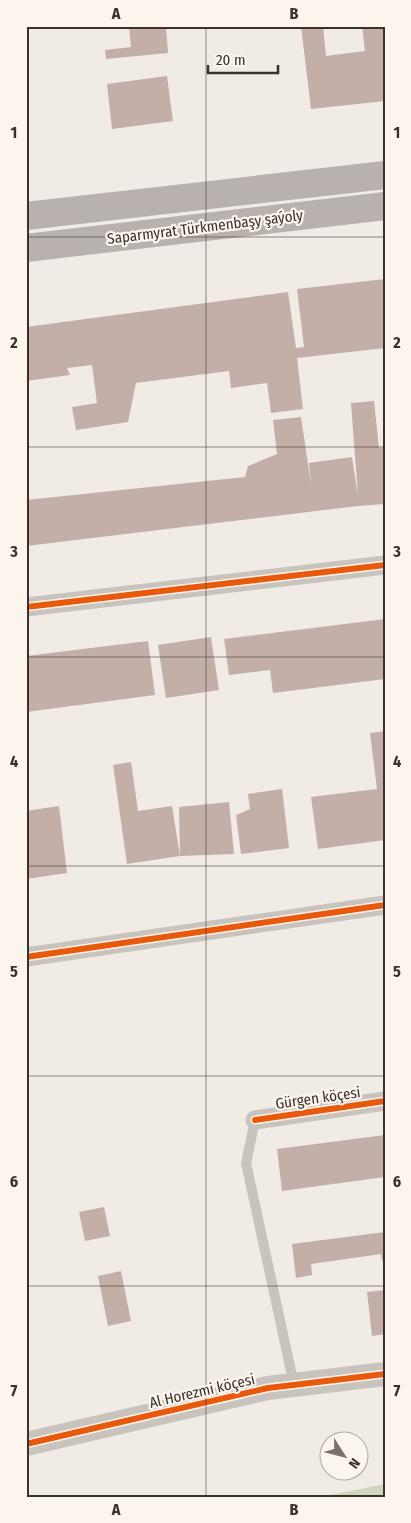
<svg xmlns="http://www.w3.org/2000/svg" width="411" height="1523" font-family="'Fira Sans Condensed',sans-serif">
  <rect width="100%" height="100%" fill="#f0ebe5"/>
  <polygon fill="#d1d6bf" points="385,1484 385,1497 320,1497"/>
  <g fill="#c3afa7">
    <polygon points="129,26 166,26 168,53 106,59 105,50 131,47"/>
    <polygon points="301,26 323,26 326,56 365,51 362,26 385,26 385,101 311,109"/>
    <polygon points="167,76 173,121 112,129 107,84"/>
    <polygon points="385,279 385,348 297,358 303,409 271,413 267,383 231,388 229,371 136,383 128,422 76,430 72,407 97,403 92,365 67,368 70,375 26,381 26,327 288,292 296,348 304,347 297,289"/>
    <polygon points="374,401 379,448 385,447 385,504 358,506 26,546 26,500 245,477 248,466 277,454 273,420 301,417 311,484 309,463 352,457 358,496 351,403"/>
    <polygon points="385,619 385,679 273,693 270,670 229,675 224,639"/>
    <polygon points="211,637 219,690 166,698 158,645"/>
    <polygon points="148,641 155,695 26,712 26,656"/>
    <polygon points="385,731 385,840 318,849 311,797 377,789 370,733"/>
    <polygon points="131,762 138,811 172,806 180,856 179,807 229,802 234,854 180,856 127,864 113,765"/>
    <polygon points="282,789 289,848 241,854 236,815 250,809 248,794"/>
    <polygon points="59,806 67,873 26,879 26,811"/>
    <polygon points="385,1135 385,1177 282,1191 277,1149"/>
    <polygon points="104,1207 110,1236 85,1241 79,1212"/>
    <polygon points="385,1232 385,1260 382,1261 381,1254 311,1264 312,1275 296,1278 292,1244"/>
    <polygon points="121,1271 131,1321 108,1326 98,1276"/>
    <polygon points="385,1290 385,1334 372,1336 367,1292"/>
  </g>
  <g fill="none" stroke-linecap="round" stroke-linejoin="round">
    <polyline stroke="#c9c3be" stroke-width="10" points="255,1120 246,1163 294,1385"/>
    <g stroke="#c9c3be" stroke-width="19">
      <polyline points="26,607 385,565"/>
      <polyline points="26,957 385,905"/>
      <polyline points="255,1120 385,1101"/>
    </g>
    <polyline stroke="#c9c3be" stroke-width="24" points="26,1444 268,1388 385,1374"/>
    <g stroke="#b8b1ad" stroke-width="28">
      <polyline points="26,216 385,175"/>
      <polyline points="26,248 385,206"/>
    </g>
    <defs>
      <g id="cycleway">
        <polyline points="26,607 385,565"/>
        <polyline points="26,957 385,905"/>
        <polyline points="255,1120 385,1101"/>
        <polyline points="26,1444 268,1388 385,1374"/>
      </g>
    </defs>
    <use href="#cycleway" stroke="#fbf5ee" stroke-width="9"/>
    <use href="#cycleway" stroke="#e8590c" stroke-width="6"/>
  </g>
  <path fill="none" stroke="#3b302b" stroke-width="1" stroke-opacity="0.55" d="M 206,26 L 206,1497M 26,237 L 385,237M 26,447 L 385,447M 26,657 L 385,657M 26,866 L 385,866M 26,1076 L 385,1076M 26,1286 L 385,1286"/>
  <g text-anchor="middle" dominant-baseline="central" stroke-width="4.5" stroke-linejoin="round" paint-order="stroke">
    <g font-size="15" fill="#3b302b" stroke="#fbf5ee">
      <text transform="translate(205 227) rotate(-7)">Saparmyrat Türkmenbaşy şaýoly</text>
      <text transform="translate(318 1098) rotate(-8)">Gürgen köçesi</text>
      <text transform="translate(202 1391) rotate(-13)">Al Horezmi köçesi</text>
    </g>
  </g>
  <rect width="411" height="1523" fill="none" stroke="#fbf5ee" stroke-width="55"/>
  <g transform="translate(344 1456) rotate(126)"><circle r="24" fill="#fbf5ee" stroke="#aea6a0"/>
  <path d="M0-4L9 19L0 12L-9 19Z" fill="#7a716c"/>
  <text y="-8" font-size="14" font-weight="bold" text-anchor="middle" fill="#3b302b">N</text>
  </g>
  <path d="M208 65v8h70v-8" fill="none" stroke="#3b302b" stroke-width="2.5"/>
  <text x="216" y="65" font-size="15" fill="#3b302b" stroke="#fbf5ee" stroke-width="4" paint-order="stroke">20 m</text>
  <rect x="28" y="28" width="356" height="1468" fill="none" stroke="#3b302b" stroke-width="2"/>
  <g font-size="16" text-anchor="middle" font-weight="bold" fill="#3b302b">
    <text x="116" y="19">A</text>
    <text x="294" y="19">B</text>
    <text x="14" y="138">1</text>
    <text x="397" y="138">1</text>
    <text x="14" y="348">2</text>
    <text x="397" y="348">2</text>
    <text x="14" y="557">3</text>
    <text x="397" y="557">3</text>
    <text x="14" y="767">4</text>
    <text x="397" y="767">4</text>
    <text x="14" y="977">5</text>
    <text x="397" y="977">5</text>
    <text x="14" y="1187">6</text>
    <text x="397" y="1187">6</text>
    <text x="14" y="1396">7</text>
    <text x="397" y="1396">7</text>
    <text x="116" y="1515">A</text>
    <text x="294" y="1515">B</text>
  </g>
</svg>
